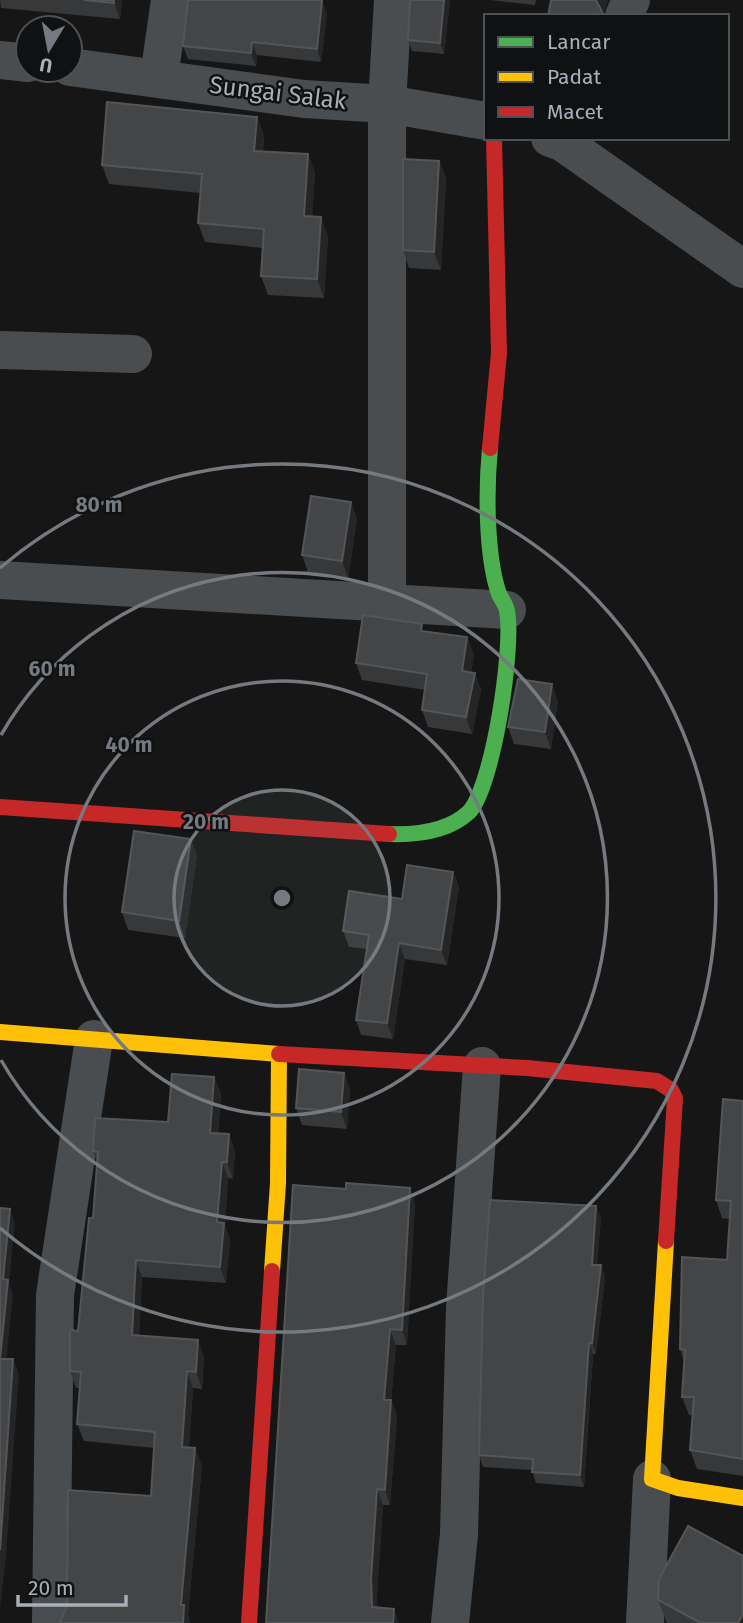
<svg xmlns="http://www.w3.org/2000/svg" width="743" height="1623" font-family="'Fira Sans',sans-serif">
  <rect width="100%" height="100%" fill="#161616"/>
  <g fill="none" stroke-linecap="round" stroke-linejoin="round">
    <g stroke="#4a4d4f" stroke-width="38">
      <polyline points="624,16 631,0"/>
      <polyline points="0,60 28,63"/>
      <polyline points="70,67 304,99 387,104 486,121"/>
      <polyline points="159,77 170,0"/>
      <polyline points="550,138 562,142 743,269"/>
      <polyline points="0,350 133,354"/>
      <polyline points="0,580 507,610"/>
      <polyline points="387,603 387,104 393,0"/>
      <polyline points="51,1623 55,1295 94,1039"/>
      <polyline points="450,1623 459,1534 465,1307 482,1066"/>
      <polyline points="645,1623 652,1479"/>
    </g>
    <path stroke="#4caf50" stroke-width="16" d="M 389,834 C 417,835 448,832 469,812 C 493,787 514,647 507,611 C 506,604 500,598 498,591 C 486,553 486,489 490,448"/>
    <g stroke="#ffc107" stroke-width="16">
      <polyline points="0,1032 279,1054 278,1183 272,1271"/>
      <polyline points="666,1241 652,1479 678,1488 743,1498"/>
    </g>
    <g stroke="#c62828" stroke-width="16">
      <polyline points="490,448 499,353 494,138"/>
      <polyline points="0,807 389,834"/>
      <polyline points="279,1054 527,1068 657,1081 671,1090 675,1098 666,1241"/>
      <polyline points="249,1623 272,1271"/>
    </g>
  </g>
  <g fill="#37383a">
    <polygon points="0,0 122,0 120,19 1,8"/>
    <polygon points="188,0 323,0 323,4 327,14 321,62 257,55 256,66 188,59 183,46"/>
    <polygon points="450,0 444,54 412,51 408,40"/>
    <polygon points="489,0 536,0 535,5"/>
    <polygon points="257,117 264,136 263,151 308,154 315,173 312,216 328,236 324,298 268,295 261,276 263,248 205,242 198,223 201,193 109,184 102,165"/>
    <polygon points="439,161 446,178 441,270 409,268 403,250"/>
    <polygon points="351,502 357,519 348,578 308,572 302,555"/>
    <polygon points="425,631 467,637 474,655 471,672 475,673 481,690 472,734 428,727 422,710 425,690 362,680 356,663"/>
    <polygon points="558,701 551,749 514,744 508,727"/>
    <polygon points="191,839 197,856 185,938 128,930 122,912"/>
    <polygon points="453,872 459,887 447,965 405,959 393,1039 361,1035 356,1020 367,949 349,947 343,931"/>
    <polygon points="344,1073 350,1090 347,1129 302,1125 296,1108"/>
    <polygon points="214,1077 221,1094 218,1133 235,1151 233,1179 228,1178 225,1225 230,1240 226,1283 142,1277 139,1336 204,1357 202,1389 193,1388 189,1447 202,1465 188,1614 190,1623 151,1496 154,1448 84,1441 77,1424 80,1388 76,1388 70,1371 78,1331 93,1218 97,1163 93,1151 168,1122"/>
    <polygon points="743,1101 743,1476 697,1469 690,1450 693,1415 689,1415 682,1397 684,1362 680,1349 727,1260 730,1219 722,1218 716,1200"/>
    <polygon points="410,1188 415,1204 407,1345 396,1345 391,1400 397,1416 390,1505 383,1505 377,1594 377,1608 266,1623 346,1189"/>
    <polygon points="601,1217 597,1265 601,1265 605,1277 596,1354 593,1354 584,1487 536,1483 532,1470 483,1467 479,1455"/>
    <polygon points="658,1600 743,1623 667,1623"/>
  </g>
  <g fill="#252526">
    <polygon points="114,0 122,0 120,19 114,3"/>
    <polygon points="317,0 323,0 323,4 327,14 321,62 317,49"/>
    <polygon points="444,0 450,0 444,54 440,43"/>
    <polygon points="596,0 608,0 603,16 602,16"/>
    <polygon points="252,42 257,55 256,66 251,53"/>
    <polygon points="257,117 264,136 261,170 254,151"/>
    <polygon points="308,154 315,173 311,235 304,216"/>
    <polygon points="439,161 446,178 441,270 434,252"/>
    <polygon points="321,217 328,236 324,298 317,279"/>
    <polygon points="351,502 357,519 348,578 342,561"/>
    <polygon points="467,637 474,655 468,688 462,671"/>
    <polygon points="475,673 481,690 472,734 466,717"/>
    <polygon points="552,684 558,701 551,749 545,732"/>
    <polygon points="191,839 197,856 185,938 179,921"/>
    <polygon points="453,872 459,887 447,965 441,950"/>
    <polygon points="399,943 405,959 393,1039 387,1023"/>
    <polygon points="344,1073 350,1090 347,1129 341,1112"/>
    <polygon points="214,1077 221,1094 216,1150 210,1133"/>
    <polygon points="229,1134 235,1151 233,1179 227,1162"/>
    <polygon points="222,1162 228,1178 225,1225 230,1240 226,1283 220,1267 217,1222"/>
    <polygon points="410,1188 415,1204 407,1345 402,1330"/>
    <polygon points="596,1206 601,1217 596,1276 592,1265"/>
    <polygon points="10,1209 15,1223 9,1284 13,1295 5,1373 0,1359 3,1279"/>
    <polygon points="136,1260 142,1277 138,1352 132,1335"/>
    <polygon points="601,1265 605,1277 596,1354 592,1343"/>
    <polygon points="390,1329 396,1345 390,1415 384,1400"/>
    <polygon points="198,1340 204,1357 202,1389 196,1372"/>
    <polygon points="589,1343 593,1354 584,1487 580,1475"/>
    <polygon points="13,1359 19,1374 6,1556 0,1609 0,1550"/>
    <polygon points="187,1371 193,1388 188,1464 182,1447"/>
    <polygon points="391,1400 397,1416 390,1505 385,1490"/>
    <polygon points="195,1448 202,1465 188,1614 190,1622 190,1623 183,1623 181,1605"/>
    <polygon points="377,1489 383,1505 377,1594 378,1623 372,1607 371,1579"/>
    <polygon points="394,1609 399,1623 393,1623"/>
    <polygon points="743,1614 743,1623 738,1623"/>
  </g>
  <g fill="#434547" stroke="#535659" stroke-width="2">
    <polygon points="84,0 114,0 114,3"/>
    <polygon points="188,0 317,0 322,1 317,49 252,42 251,53 183,46"/>
    <polygon points="410,0 444,0 440,43 408,40"/>
    <polygon points="551,0 596,0 603,14 602,16 548,16"/>
    <polygon points="107,102 257,117 254,151 308,154 304,216 321,217 317,279 261,276 264,229 198,223 202,174 102,165"/>
    <polygon points="403,159 439,161 434,252 403,250"/>
    <polygon points="311,496 351,502 342,561 302,555"/>
    <polygon points="363,615 422,624 421,631 467,637 462,671 475,673 466,717 422,710 427,674 356,663"/>
    <polygon points="518,679 552,684 545,732 508,727"/>
    <polygon points="134,831 191,839 179,921 122,912"/>
    <polygon points="407,865 453,872 441,950 399,943 387,1023 356,1020 369,935 343,931 349,891 402,899"/>
    <polygon points="299,1069 344,1073 341,1112 296,1108"/>
    <polygon points="172,1074 214,1077 210,1133 229,1134 227,1162 222,1162 217,1222 224,1223 220,1267 136,1260 132,1335 198,1340 196,1372 187,1371 182,1447 195,1448 181,1605 184,1605 183,1623 60,1623 67,1606 68,1490 151,1496 155,1432 77,1424 81,1372 70,1371 70,1330 78,1331 89,1218 93,1218 98,1152 93,1151 95,1118 168,1122"/>
    <polygon points="723,1099 743,1101 743,1459 690,1450 694,1397 682,1397 685,1350 680,1349 682,1257 727,1260 731,1201 716,1200"/>
    <polygon points="346,1183 410,1188 402,1330 390,1329 384,1400 391,1400 385,1490 377,1489 371,1579 372,1607 394,1609 393,1623 266,1623 293,1185 346,1189"/>
    <polygon points="490,1200 596,1206 592,1265 601,1265 592,1343 589,1343 580,1475 532,1472 533,1459 479,1455 483,1297"/>
    <polygon points="0,1208 10,1209 3,1279 8,1280 0,1359 13,1359 0,1550"/>
    <polygon points="688,1526 743,1556 743,1614 738,1623 701,1623 658,1600 659,1579"/>
  </g>
  <circle cx="282" cy="898" r="108" fill="#747a7f" fill-opacity=".12"/>
  <g fill="none" stroke="#747a7f" stroke-width="3.5">
    <circle cx="282" cy="898" r="108"/>
    <circle cx="282" cy="898" r="217"/>
    <path d="M1 735A325 325 0 1 1 1 1060"/>
    <path d="M0 568A434 434 0 1 1 0 1228"/>
  </g>
  <g text-anchor="middle" dominant-baseline="central" stroke-width="5" stroke-linejoin="round" paint-order="stroke">
    <g font-size="24" fill="#a7b0b8" stroke="#101112">
      <text transform="translate(278 93) rotate(7)">Sungai Salak</text>
    </g>
  </g>
  <circle cx="282" cy="898" r="10" fill="#747a7f" stroke="#101112" stroke-width="3.5"/>
  <g font-size="21" text-anchor="middle" font-weight="bold" fill="#747a7f" stroke="#101112" stroke-width="5" stroke-linejoin="round" paint-order="stroke">
    <text x="99" y="512">80 m</text>
    <text x="52" y="676">60 m</text>
    <text x="129" y="752">40 m</text>
    <text x="206" y="829">20 m</text>
  </g>
  <rect x="484" y="14" width="245" height="126" fill="#101112" stroke="#4c5154" stroke-width="2"/>
  <rect x="498" y="37" width="35" height="10" fill="#4caf50" stroke="#4c5154" stroke-width="2"/>
  <text x="547" y="49" font-size="21" fill="#a7b0b8">Lancar</text>
  <rect x="498" y="72" width="35" height="10" fill="#ffc107" stroke="#4c5154" stroke-width="2"/>
  <text x="547" y="84" font-size="21" fill="#a7b0b8">Padat</text>
  <rect x="498" y="107" width="35" height="10" fill="#c62828" stroke="#4c5154" stroke-width="2"/>
  <text x="547" y="119" font-size="21" fill="#a7b0b8">Macet</text>
  <g transform="translate(49 49) rotate(190)"><circle r="33" fill="#101112" stroke="#4c5154" stroke-width="2"/>
  <path d="M0-5L12 26L0 18L-12 26Z" fill="#747a7f"/>
  <text y="-10" font-size="19" font-weight="bold" text-anchor="middle" fill="#a7b0b8">U</text>
  </g>
  <path d="M18 1595v10h108v-10" fill="none" stroke="#a7b0b8" stroke-width="3.5"/>
  <text x="28" y="1595" font-size="21" fill="#a7b0b8" stroke="#101112" stroke-width="5" paint-order="stroke">20 m</text>
</svg>
